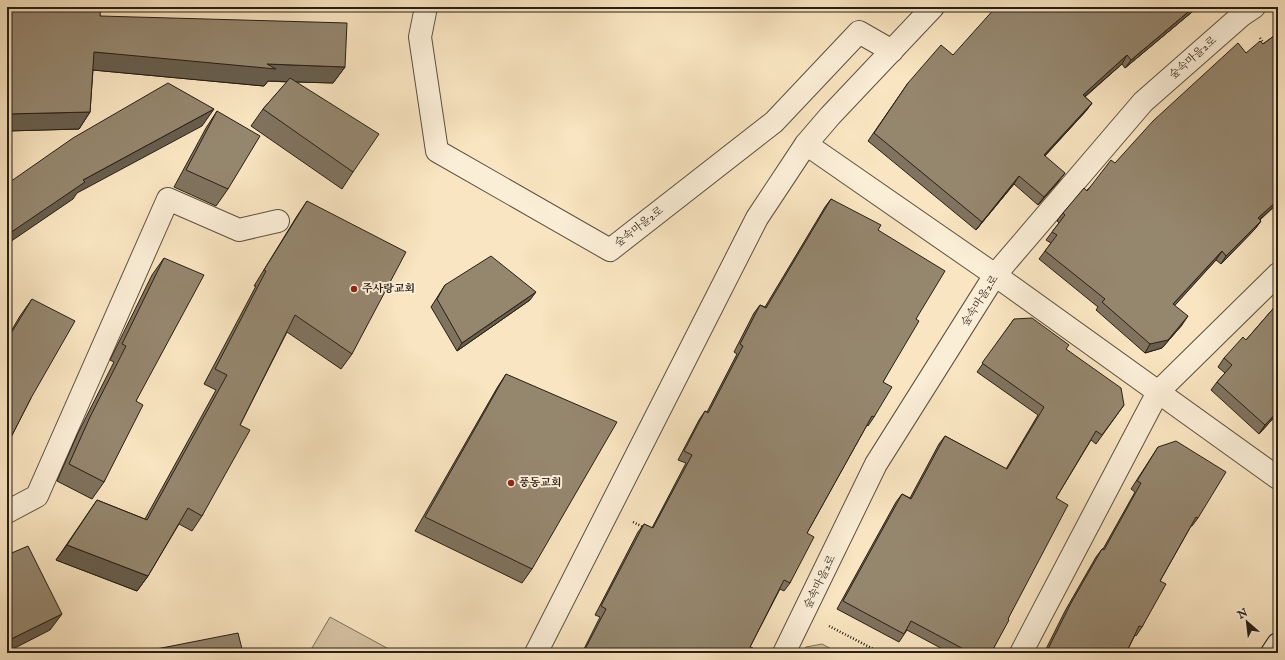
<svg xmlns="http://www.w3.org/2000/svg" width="1285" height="660" font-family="'IM FELL English','Noto Serif KR',serif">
  <rect width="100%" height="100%" fill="#f9e5c1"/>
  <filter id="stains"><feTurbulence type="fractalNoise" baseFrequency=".005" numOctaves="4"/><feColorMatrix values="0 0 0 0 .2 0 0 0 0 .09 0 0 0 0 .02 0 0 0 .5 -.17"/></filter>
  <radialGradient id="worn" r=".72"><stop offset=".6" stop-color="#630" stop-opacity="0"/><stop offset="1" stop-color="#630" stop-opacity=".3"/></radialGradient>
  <g fill="#d6c3a4" stroke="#80715c">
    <polygon points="330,617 396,653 309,653"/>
    <polygon points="822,644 839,653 802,653 806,647"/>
  </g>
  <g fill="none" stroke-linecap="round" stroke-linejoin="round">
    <defs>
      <g id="street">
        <polyline points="426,7 420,37 437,151 610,250 774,122 859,32 892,51"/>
        <polyline points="806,144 995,275 1278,478"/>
        <polyline points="7,512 37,496 168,199 239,230 278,221"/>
        <polyline points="536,653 757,218 806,144 830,116 933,7"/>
        <polyline points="784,653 876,464 995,275 1143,102 1242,15 1254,7"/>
        <polyline points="1021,653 1158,392 1278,274"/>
      </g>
      <polyline id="secondary" points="1272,653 1278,644"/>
    </defs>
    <use href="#street" stroke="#5d5040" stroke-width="24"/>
    <use href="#secondary" stroke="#291f15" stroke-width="24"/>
    <g stroke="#291f15" stroke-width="2.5" stroke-dasharray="1 2" stroke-linecap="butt">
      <polyline points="1260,38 1265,45"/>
      <polyline points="633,522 643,527"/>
      <polyline points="829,626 881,653"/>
    </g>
    <use href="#street" stroke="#fbeed7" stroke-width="22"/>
    <use href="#secondary" stroke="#fbeed7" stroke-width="22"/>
  </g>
  <g fill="#80735f" stroke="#291f15">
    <polygon points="7,7 100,16 345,67 333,83 296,82 353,172 342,189 251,126 263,109 287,82 268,81 264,86 93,70 90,112 79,129 7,131"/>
    <polygon points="1198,7 1125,68 1122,64 1085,97 1092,103 1086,111 1045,156 1059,181 1038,205 1014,184 976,230 868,141 908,83 953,55"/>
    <polygon points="1278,33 1278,203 1260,220 1261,221 1255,229 1221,264 1216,260 1174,305 1182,325 1162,348 1145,353 1096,310 1098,307 1039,259 1051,243 1046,240 1059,223 1057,221 1063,213 1115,163 1246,53 1263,44"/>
    <polygon points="217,111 228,189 216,206 174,187 206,128"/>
    <polygon points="831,199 878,230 916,319 883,382 874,417 868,426 867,425 807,533 790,583 784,591 780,589 750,647 750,653 582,653 600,617 595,615 638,532 644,524 652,528 686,463 678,460 699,420 705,411 707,412 737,354 734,352 754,313 760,305 765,307 825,207"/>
    <polygon points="307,201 352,354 341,369 287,332 240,425 202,516 192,531 179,524 148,576 137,591 56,560 97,500 145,519 216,390 204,384 256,286 254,286 297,216"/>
    <polygon points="164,258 136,401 104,482 92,499 57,481 78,433 114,362 110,360 152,275"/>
    <polygon points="445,285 530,300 457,351 431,307"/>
    <polygon points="32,299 31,398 7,445 7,338 20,316"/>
    <polygon points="1278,303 1278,413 1259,434 1211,390 1217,382 1225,373 1218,367 1224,358 1246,340"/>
    <polygon points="1014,319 1066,349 1124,405 1096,444 1091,440 1056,498 1008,619 991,653 950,653 907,630 899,642 837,609 896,502 902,494 910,498 939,444 945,436 1006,469 1038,415 977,372"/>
    <polygon points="506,374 532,569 522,583 415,531 497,388"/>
    <polygon points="1158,447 1198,518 1192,526 1191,526 1160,581 1142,627 1136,636 1135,635 1126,653 1044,653 1065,611 1096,557 1102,549 1103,549 1135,492 1131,489"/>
  </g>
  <g fill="#685e4d" stroke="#291f15">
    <polygon points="1194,7 1198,7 1125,68 1131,60"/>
    <polygon points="94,52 267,64 345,67 333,83 268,81 264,86 82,69"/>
    <polygon points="1127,55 1122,64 1077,103 1083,95"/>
    <polygon points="1092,103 1086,111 1038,163 1044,155"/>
    <polygon points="214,109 202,126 77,193 73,199 7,244 7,235 83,180"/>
    <polygon points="90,112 79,129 7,131 7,114"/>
    <polygon points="1065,173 1059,181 1038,205 1044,197"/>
    <polygon points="1019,176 1014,184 976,230 982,222"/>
    <polygon points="1278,200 1278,203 1252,226 1258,218"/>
    <polygon points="1261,221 1255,229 1221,264 1226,256"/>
    <polygon points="1222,251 1216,260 1168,313 1173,304"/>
    <polygon points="536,292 530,300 457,351 462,343"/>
    <polygon points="1188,316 1182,325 1162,348 1145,353 1150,344"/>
    <polygon points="1278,411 1278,413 1259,434 1265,425"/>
    <polygon points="67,545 148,576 137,591 56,560"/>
    <polygon points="62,614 50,630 7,652 7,641"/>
  </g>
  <g fill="#95866e" stroke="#291f15">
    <polygon points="7,7 101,7 100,16 347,23 345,67 267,64 276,69 94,52 90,112 7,114"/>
    <polygon points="996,7 1194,7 1131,60 1127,55 1083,95 1092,103 1044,155 1065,173 1044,197 1019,176 982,222 874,133 908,83 941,45 953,55"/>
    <polygon points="1278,33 1278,200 1258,218 1261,221 1226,256 1222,251 1173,304 1188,316 1168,340 1150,344 1102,302 1105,299 1045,251 1057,235 1052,232 1065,215 1063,213 1084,188 1087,191 1111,160 1115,163 1153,121 1238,43 1246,53 1260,41 1263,44"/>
    <polygon points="290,78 379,134 353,172 263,109"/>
    <polygon points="168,83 214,109 83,180 85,182 7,235 7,184 73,138"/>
    <polygon points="217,111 260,136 228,189 186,170"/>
    <polygon points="831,199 881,225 878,230 945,271 916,319 919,321 883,382 892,387 874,417 872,416 807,533 814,537 790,583 784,580 750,647 753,648 750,653 583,653 606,609 601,606 644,524 653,528 692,455 684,451 705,411 708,413 743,346 740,344 760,305 766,308"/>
    <polygon points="307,201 406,252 352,354 295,315 240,425 250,430 202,516 188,508 148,576 67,545 97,500 147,520 227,375 215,369 266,271 264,270"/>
    <polygon points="491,256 536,292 462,343 437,299 445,285"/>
    <polygon points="164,258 204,275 136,401 143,405 104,482 69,464 90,417 126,346 122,344"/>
    <polygon points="32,299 75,321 31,398 7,445 7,340"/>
    <polygon points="1278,303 1278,411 1265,425 1217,382 1232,365 1224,358 1243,337 1246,340"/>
    <polygon points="1032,318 1069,345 1066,349 1121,388 1124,405 1102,435 1096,431 1056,498 1068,505 1008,619 1009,620 991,653 971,653 911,621 904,634 843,601 902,494 911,499 945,436 1007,469 1044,407 982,363 1014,319"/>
    <polygon points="506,374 617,422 532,569 425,517"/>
    <polygon points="1176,441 1226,472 1198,518 1196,517 1160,581 1166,584 1142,627 1139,626 1126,653 1046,653 1071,603 1102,549 1104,550 1141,483 1137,481 1158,447"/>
    <polygon points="28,546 62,614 7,641 7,555"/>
    <polygon points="238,633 243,653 136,653"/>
  </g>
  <g fill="#8f2418" stroke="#fbeed7" stroke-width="1.5">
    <circle cx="354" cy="289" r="4"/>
    <circle cx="511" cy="483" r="4"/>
  </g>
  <g text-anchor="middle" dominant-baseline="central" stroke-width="4" stroke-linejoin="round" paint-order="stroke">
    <g font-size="11" fill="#291f15" stroke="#fbeed7">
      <text transform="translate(1193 58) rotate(-41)">숲속마을2로</text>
      <text transform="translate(639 227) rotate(-38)">숲속마을2로</text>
      <text transform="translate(980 301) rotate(-57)">숲속마을2로</text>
      <text transform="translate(820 582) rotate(-64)">숲속마을2로</text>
    </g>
    <g font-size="11" font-weight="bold" fill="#291f15" stroke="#fbeed7" text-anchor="start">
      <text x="362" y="289">주사랑교회</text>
      <text x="519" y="483">풍동교회</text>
    </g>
  </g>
  <rect width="1285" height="660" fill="none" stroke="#f9e5c1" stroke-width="24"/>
  <rect x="8" y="8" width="1269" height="644" fill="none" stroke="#291f15" stroke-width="2"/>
  <rect x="12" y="12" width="1261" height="636" fill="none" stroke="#291f15"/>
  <g transform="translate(1247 622) rotate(332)" stroke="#fbeed7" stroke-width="3" paint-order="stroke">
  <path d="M0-3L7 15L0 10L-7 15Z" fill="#291f15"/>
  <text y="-6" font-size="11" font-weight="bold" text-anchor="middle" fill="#291f15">N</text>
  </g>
  <rect width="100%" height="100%" filter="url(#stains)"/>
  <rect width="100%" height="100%" fill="url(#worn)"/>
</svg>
